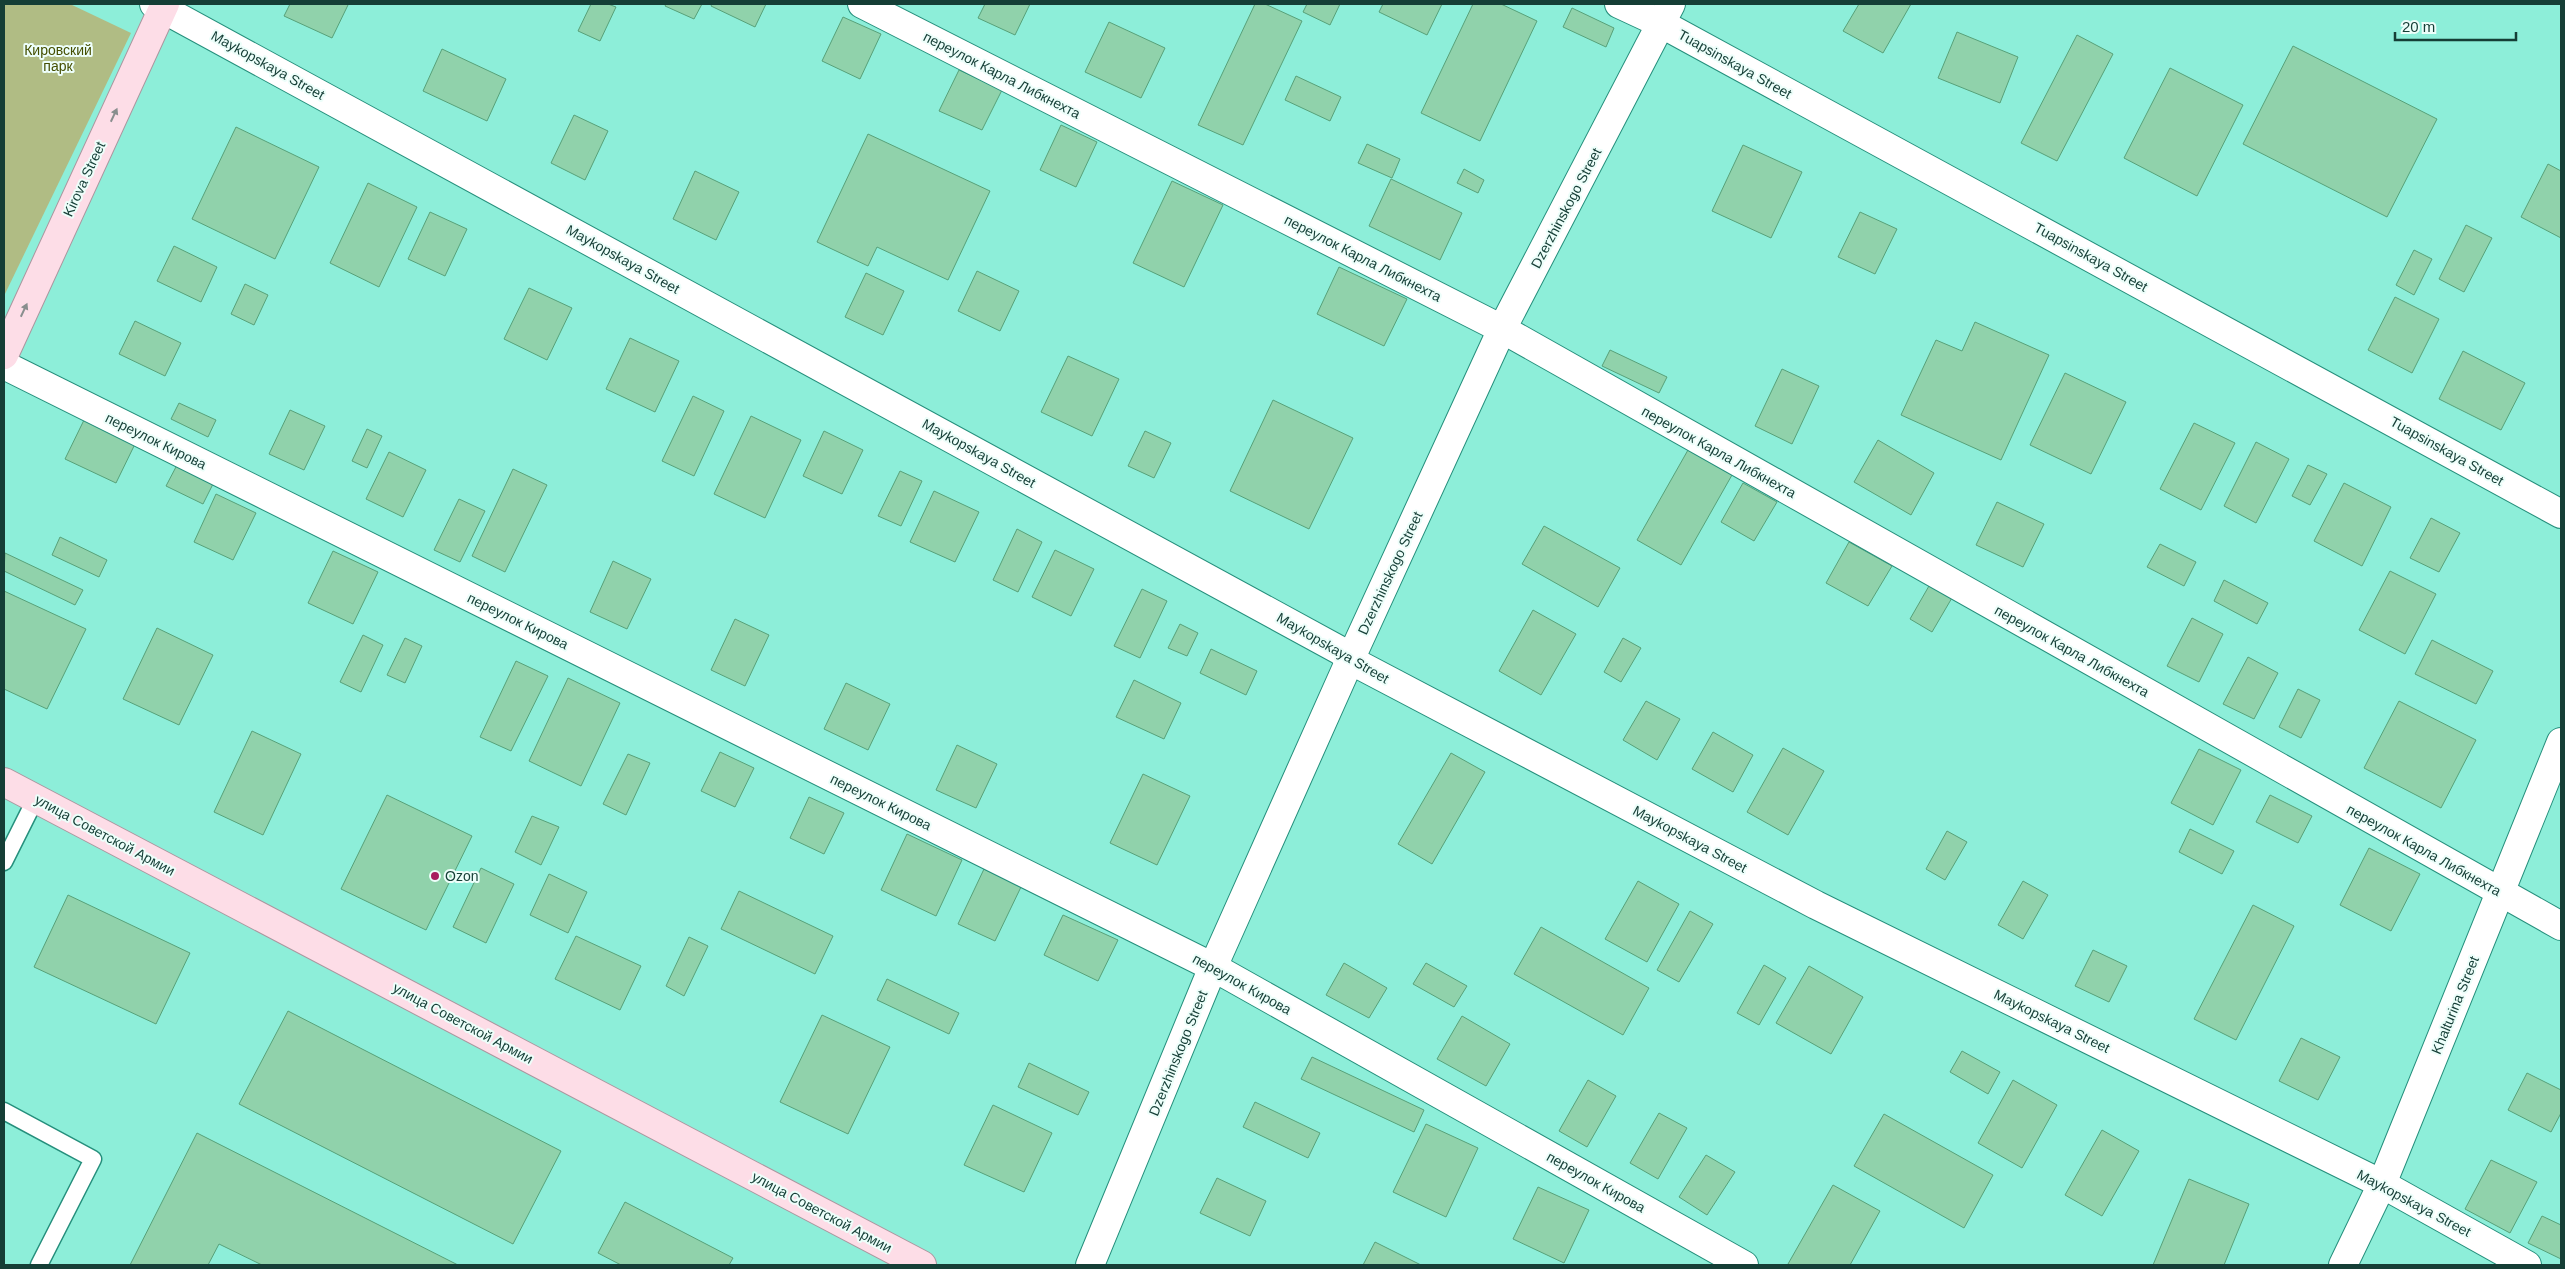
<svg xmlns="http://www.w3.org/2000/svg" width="2565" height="1269" font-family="Arial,sans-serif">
  <rect width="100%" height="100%" fill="#8deed9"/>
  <polygon fill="#b0bc84" points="4,4 70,4 131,33 4,296"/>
  <g fill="#90d2ab" stroke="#57a179">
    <polygon points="290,4 346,4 348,5 332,38 284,16"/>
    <polygon points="591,4 608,4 616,7 600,41 578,31"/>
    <polygon points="666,4 702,4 694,19 665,6"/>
    <polygon points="712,4 766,4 755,27 711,6"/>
    <polygon points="985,4 1030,4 1015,35 978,18"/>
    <polygon points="1255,4 1265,4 1302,21 1243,145 1198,125"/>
    <polygon points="1307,4 1340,4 1330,25 1303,12"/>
    <polygon points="1383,4 1442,4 1427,35 1379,12"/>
    <polygon points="1473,4 1501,4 1537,21 1480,141 1421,113"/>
    <polygon points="1859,4 1911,4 1883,53 1843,31"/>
    <polygon points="1572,8 1614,28 1606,47 1563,27"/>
    <polygon points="843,17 881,34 860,79 822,61"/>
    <polygon points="1109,22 1165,48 1141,98 1085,72"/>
    <polygon points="1957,32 2018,57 2000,103 1938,78"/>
    <polygon points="2077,35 2113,54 2057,161 2021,143"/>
    <polygon points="2293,46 2437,119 2387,217 2243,144"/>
    <polygon points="442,49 506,79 487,121 423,91"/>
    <polygon points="2170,68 2243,105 2197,196 2124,158"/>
    <polygon points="959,70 1002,90 982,130 939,111"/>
    <polygon points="1296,76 1341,97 1330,121 1285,100"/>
    <polygon points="574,115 608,131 585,180 551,163"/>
    <polygon points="1061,125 1097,142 1076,187 1040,170"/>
    <polygon points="236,127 319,167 275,259 192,219"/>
    <polygon points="868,134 990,191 948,280 877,247 868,266 817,242"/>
    <polygon points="1367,144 1400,159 1392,178 1358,163"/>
    <polygon points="1743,145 1802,172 1771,238 1712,211"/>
    <polygon points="2548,164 2561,171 2561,238 2521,217"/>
    <polygon points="1464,169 1484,180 1478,193 1457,183"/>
    <polygon points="695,171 739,192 716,240 673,219"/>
    <polygon points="1391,179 1462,213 1440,260 1369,226"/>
    <polygon points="1172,181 1223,205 1184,287 1133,263"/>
    <polygon points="368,183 417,207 379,287 330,263"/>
    <polygon points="430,212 467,229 445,276 408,259"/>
    <polygon points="1860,212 1897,229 1875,274 1838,257"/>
    <polygon points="2466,225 2492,238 2464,292 2439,279"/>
    <polygon points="174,246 217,267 201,302 157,281"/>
    <polygon points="2414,250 2432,259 2414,295 2396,285"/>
    <polygon points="1339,267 1407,299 1384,346 1317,314"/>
    <polygon points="977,271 1019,291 1000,331 958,311"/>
    <polygon points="866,273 904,291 883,335 845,317"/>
    <polygon points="245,284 268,295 254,325 231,314"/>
    <polygon points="529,288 572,308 547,360 504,339"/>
    <polygon points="2395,297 2439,319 2412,373 2368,350"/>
    <polygon points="135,321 181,343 165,376 119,354"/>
    <polygon points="1975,322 2049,355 2001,460 1901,415 1936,340 1962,351"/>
    <polygon points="630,338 679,361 655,412 606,389"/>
    <polygon points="1610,350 1667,377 1659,393 1602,366"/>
    <polygon points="2463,351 2525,383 2501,430 2439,399"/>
    <polygon points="1068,356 1119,379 1092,436 1041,412"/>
    <polygon points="1782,369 1819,386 1792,444 1755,426"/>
    <polygon points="2065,373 2126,402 2091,474 2030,445"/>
    <polygon points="693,396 724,411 694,476 662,461"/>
    <polygon points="1273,400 1353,438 1309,529 1230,491"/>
    <polygon points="179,403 216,420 208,437 171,419"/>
    <polygon points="290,410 325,426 304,470 269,454"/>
    <polygon points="751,416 801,440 765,518 714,494"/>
    <polygon points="84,420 135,444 116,483 65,459"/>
    <polygon points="2194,423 2235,443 2201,510 2160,489"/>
    <polygon points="367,429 382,436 367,468 352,461"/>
    <polygon points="824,431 863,450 842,494 803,476"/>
    <polygon points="1145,431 1171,443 1154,478 1128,466"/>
    <polygon points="1878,440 1934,473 1911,515 1854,482"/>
    <polygon points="2256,442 2289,459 2256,523 2224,506"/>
    <polygon points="1688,450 1732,475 1681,565 1637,540"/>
    <polygon points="389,452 426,470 403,517 366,499"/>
    <polygon points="177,465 214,482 203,504 166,486"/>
    <polygon points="2308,465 2327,474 2310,505 2292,496"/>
    <polygon points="513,469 547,485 505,572 472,556"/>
    <polygon points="900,471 922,481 901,526 878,516"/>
    <polygon points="1743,483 1777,502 1754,541 1721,522"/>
    <polygon points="2344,483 2391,507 2362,566 2314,541"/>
    <polygon points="934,491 979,512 955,562 910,542"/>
    <polygon points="216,494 256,513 233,560 194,542"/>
    <polygon points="459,499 485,511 460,562 434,550"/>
    <polygon points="1997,502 2044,524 2023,567 1976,545"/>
    <polygon points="2431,518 2460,533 2439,572 2410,558"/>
    <polygon points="1544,526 1620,568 1598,607 1522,564"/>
    <polygon points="1017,529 1042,542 1018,592 993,580"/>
    <polygon points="60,537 107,560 99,577 52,555"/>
    <polygon points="1849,542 1892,566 1868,606 1826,583"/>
    <polygon points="2160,544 2196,562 2184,586 2147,567"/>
    <polygon points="1055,550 1094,569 1071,616 1032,597"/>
    <polygon points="333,551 378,572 353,624 308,603"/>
    <polygon points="5,553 83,590 75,605 4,571"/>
    <polygon points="613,561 651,579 627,629 590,612"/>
    <polygon points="2390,571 2436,594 2405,654 2359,630"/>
    <polygon points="1933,579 1956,591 1932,632 1910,619"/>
    <polygon points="2224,580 2268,603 2257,624 2214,601"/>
    <polygon points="1142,589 1167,601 1140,658 1114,646"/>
    <polygon points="4,591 86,629 47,709 4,689"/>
    <polygon points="1533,610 1576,634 1541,695 1499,671"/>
    <polygon points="2192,618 2223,634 2199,682 2167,666"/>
    <polygon points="735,619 769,635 745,686 711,670"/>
    <polygon points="1180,624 1198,633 1187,656 1168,648"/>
    <polygon points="157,628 213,655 179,725 123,699"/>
    <polygon points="363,635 383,645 361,692 340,682"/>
    <polygon points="405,638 422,646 405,683 387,675"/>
    <polygon points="1623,638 1641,648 1621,682 1604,672"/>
    <polygon points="2432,640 2493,671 2476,704 2415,674"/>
    <polygon points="1211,649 1257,671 1246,695 1200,673"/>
    <polygon points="2248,657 2278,673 2254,719 2223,704"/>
    <polygon points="516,661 548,676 511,751 480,737"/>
    <polygon points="568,678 620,703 581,786 529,761"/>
    <polygon points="1134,680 1181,703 1164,739 1116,717"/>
    <polygon points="846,683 890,704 868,750 824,729"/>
    <polygon points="2298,689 2320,700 2301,738 2279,727"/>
    <polygon points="1646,701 1680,719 1657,760 1623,740"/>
    <polygon points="2399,701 2476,740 2441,808 2364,768"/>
    <polygon points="252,731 301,754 263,835 214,812"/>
    <polygon points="1713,732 1753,755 1733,792 1692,769"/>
    <polygon points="957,745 997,764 976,808 936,790"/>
    <polygon points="1783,748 1824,771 1788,835 1747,812"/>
    <polygon points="2199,749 2241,770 2213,825 2171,803"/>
    <polygon points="720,752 754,768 735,807 701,791"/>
    <polygon points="1451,753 1485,772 1432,864 1398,844"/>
    <polygon points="628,754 650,763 626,815 603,804"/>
    <polygon points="1143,774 1190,796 1157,865 1110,843"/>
    <polygon points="387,795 472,836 426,930 341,889"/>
    <polygon points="2270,795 2312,816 2298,843 2256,822"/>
    <polygon points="809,797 844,813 824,854 790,838"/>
    <polygon points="532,816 559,827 541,865 515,852"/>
    <polygon points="2190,829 2234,851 2222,874 2179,852"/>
    <polygon points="1947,831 1967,842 1945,880 1926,869"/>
    <polygon points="907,834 962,860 936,916 881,890"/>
    <polygon points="2369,848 2420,874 2391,931 2340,905"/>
    <polygon points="481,868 514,884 486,943 453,927"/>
    <polygon points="984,869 1021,887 995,941 958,924"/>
    <polygon points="549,874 587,892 568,933 530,915"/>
    <polygon points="1638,881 1679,904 1647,962 1605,939"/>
    <polygon points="2023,881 2048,895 2023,939 1998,925"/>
    <polygon points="739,891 833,936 815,974 721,929"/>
    <polygon points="68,895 190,953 156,1024 34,967"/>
    <polygon points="2253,905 2294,926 2236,1040 2194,1019"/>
    <polygon points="1690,911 1713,924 1679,982 1657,970"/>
    <polygon points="1063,915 1118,940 1098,981 1044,955"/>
    <polygon points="1541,927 1649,988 1623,1035 1514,974"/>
    <polygon points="576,936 641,966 620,1010 555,979"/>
    <polygon points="689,937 708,946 684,996 666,986"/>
    <polygon points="2093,950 2127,966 2109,1002 2075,986"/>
    <polygon points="1344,963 1387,988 1369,1018 1326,995"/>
    <polygon points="1426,963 1467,986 1454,1007 1413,984"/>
    <polygon points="1764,965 1786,978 1759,1025 1737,1013"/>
    <polygon points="1809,966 1863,997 1831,1054 1776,1023"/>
    <polygon points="887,979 959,1013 949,1034 877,1000"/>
    <polygon points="288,1011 561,1151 513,1244 239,1104"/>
    <polygon points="822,1015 890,1047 848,1134 780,1102"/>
    <polygon points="1462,1016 1510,1044 1486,1086 1437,1059"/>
    <polygon points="2301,1038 2340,1057 2318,1100 2279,1081"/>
    <polygon points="1962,1051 2000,1072 1988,1094 1950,1072"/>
    <polygon points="1312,1057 1424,1110 1414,1132 1301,1079"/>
    <polygon points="1029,1063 1089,1092 1078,1115 1018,1087"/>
    <polygon points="2527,1073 2561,1090 2561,1113 2551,1132 2508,1110"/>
    <polygon points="1588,1080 1616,1096 1587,1147 1559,1131"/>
    <polygon points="2013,1080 2057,1105 2022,1168 1978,1143"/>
    <polygon points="1255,1102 1320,1133 1308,1158 1243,1127"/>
    <polygon points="993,1105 1052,1133 1024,1192 964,1165"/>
    <polygon points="1659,1113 1687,1128 1658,1179 1630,1163"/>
    <polygon points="1884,1114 1993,1175 1964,1228 1854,1166"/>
    <polygon points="1426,1124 1478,1148 1446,1217 1393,1192"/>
    <polygon points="2102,1130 2139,1151 2102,1216 2065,1195"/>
    <polygon points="197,1133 458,1265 262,1265 219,1244 208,1265 130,1265"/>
    <polygon points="1706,1155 1735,1172 1707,1215 1679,1197"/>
    <polygon points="2491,1160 2537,1182 2510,1233 2465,1209"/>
    <polygon points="1217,1178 1266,1201 1250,1236 1200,1213"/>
    <polygon points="2189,1179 2249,1204 2224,1265 2153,1265"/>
    <polygon points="1833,1185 1880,1211 1850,1265 1790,1265 1788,1264"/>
    <polygon points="1538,1187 1589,1210 1564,1263 1513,1239"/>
    <polygon points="625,1202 733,1258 729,1265 621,1265 598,1253"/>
    <polygon points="2542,1216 2561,1225 2561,1259 2528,1243"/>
    <polygon points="1375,1242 1421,1265 1363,1265"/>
  </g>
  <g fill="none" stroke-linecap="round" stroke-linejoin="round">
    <defs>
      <g id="service">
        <polyline points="4,862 36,798"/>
        <polyline points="4,1111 93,1159 39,1265"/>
      </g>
      <g id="minor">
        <polyline points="154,4 1341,651 1350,660 1816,905 2382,1184 2527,1265"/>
        <polyline points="862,4 1502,329 2561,926"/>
        <polyline points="1619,4 1662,24 2561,514"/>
        <polyline points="4,365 1213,967 1744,1265"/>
        <polyline points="1090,1265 1213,967 1350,660 1502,329 1671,4"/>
        <polyline points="2343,1265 2382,1184 2561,742"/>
      </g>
      <g id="primary">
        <polyline points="4,355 165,4"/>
        <polyline points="4,782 922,1265"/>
      </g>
    </defs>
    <use href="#service" stroke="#258f7c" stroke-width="19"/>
    <use href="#minor" stroke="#258f7c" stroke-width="30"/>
    <use href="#primary" stroke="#ab969f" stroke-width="30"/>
    <use href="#service" stroke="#fff" stroke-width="16"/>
    <use href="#minor" stroke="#fff" stroke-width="28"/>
    <use href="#primary" stroke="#fddde7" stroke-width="28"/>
  </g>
  <defs><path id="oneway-solid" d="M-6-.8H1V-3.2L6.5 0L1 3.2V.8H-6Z" transform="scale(1.25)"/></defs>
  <g fill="#898e8e">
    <use href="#oneway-solid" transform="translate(114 115) rotate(-65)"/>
    <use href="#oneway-solid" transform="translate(24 310) rotate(-65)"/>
  </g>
  <circle fill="#a81c5f" stroke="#edfefa" stroke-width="2" cx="435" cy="876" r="5"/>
  <g text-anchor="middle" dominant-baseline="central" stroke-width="4" stroke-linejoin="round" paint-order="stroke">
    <g font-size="14" fill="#454f02" stroke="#edfefa">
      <text x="58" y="50">Кировский<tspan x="58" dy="16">парк</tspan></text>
    </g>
    <g font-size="14" fill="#153e36" stroke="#edfefa">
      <text transform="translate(1735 64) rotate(29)">Tuapsinskaya Street</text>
      <text transform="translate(268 65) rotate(29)">Maykopskaya Street</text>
      <text transform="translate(1002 75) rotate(27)">переулок Карла Либкнехта</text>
      <text transform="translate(84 179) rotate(-65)">Kirova Street</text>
      <text transform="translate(1566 208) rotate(-62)">Dzerzhinskogo Street</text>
      <text transform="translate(2091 257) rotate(29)">Tuapsinskaya Street</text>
      <text transform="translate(1363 258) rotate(27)">переулок Карла Либкнехта</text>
      <text transform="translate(623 259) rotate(29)">Maykopskaya Street</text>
      <text transform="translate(156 441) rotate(26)">переулок Кирова</text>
      <text transform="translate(2447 451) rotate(29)">Tuapsinskaya Street</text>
      <text transform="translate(1719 452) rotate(29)">переулок Карла Либкнехта</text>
      <text transform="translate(979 453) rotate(29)">Maykopskaya Street</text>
      <text transform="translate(1390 573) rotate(-65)">Dzerzhinskogo Street</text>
      <text transform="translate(518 621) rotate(26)">переулок Кирова</text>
      <text transform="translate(1333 648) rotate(30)">Maykopskaya Street</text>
      <text transform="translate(2072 651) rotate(29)">переулок Карла Либкнехта</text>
      <text transform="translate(881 802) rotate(26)">переулок Кирова</text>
      <text transform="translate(105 835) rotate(28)">улица Советской Армии</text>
      <text transform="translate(1690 839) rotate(28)">Maykopskaya Street</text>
      <text transform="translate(2424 850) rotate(29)">переулок Карла Либкнехта</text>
      <text transform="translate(1242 984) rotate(29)">переулок Кирова</text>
      <text transform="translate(2455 1005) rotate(-68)">Khalturina Street</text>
      <text transform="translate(2052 1021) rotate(26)">Maykopskaya Street</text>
      <text transform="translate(463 1023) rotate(28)">улица Советской Армии</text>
      <text transform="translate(1178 1053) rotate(-68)">Dzerzhinskogo Street</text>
      <text transform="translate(1596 1182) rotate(29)">переулок Кирова</text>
      <text transform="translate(2414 1203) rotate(28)">Maykopskaya Street</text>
      <text transform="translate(822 1212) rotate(28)">улица Советской Армии</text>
    </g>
    <g font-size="14" fill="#153e36" stroke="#edfefa" text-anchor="start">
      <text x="445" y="876">Ozon</text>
    </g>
  </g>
  <rect width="2565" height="1269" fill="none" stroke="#153e36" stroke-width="10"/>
  <path d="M2395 32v8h121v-8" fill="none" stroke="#153e36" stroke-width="2.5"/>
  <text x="2402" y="32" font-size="15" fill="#153e36" stroke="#edfefa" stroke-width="4" paint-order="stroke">20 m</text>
</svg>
